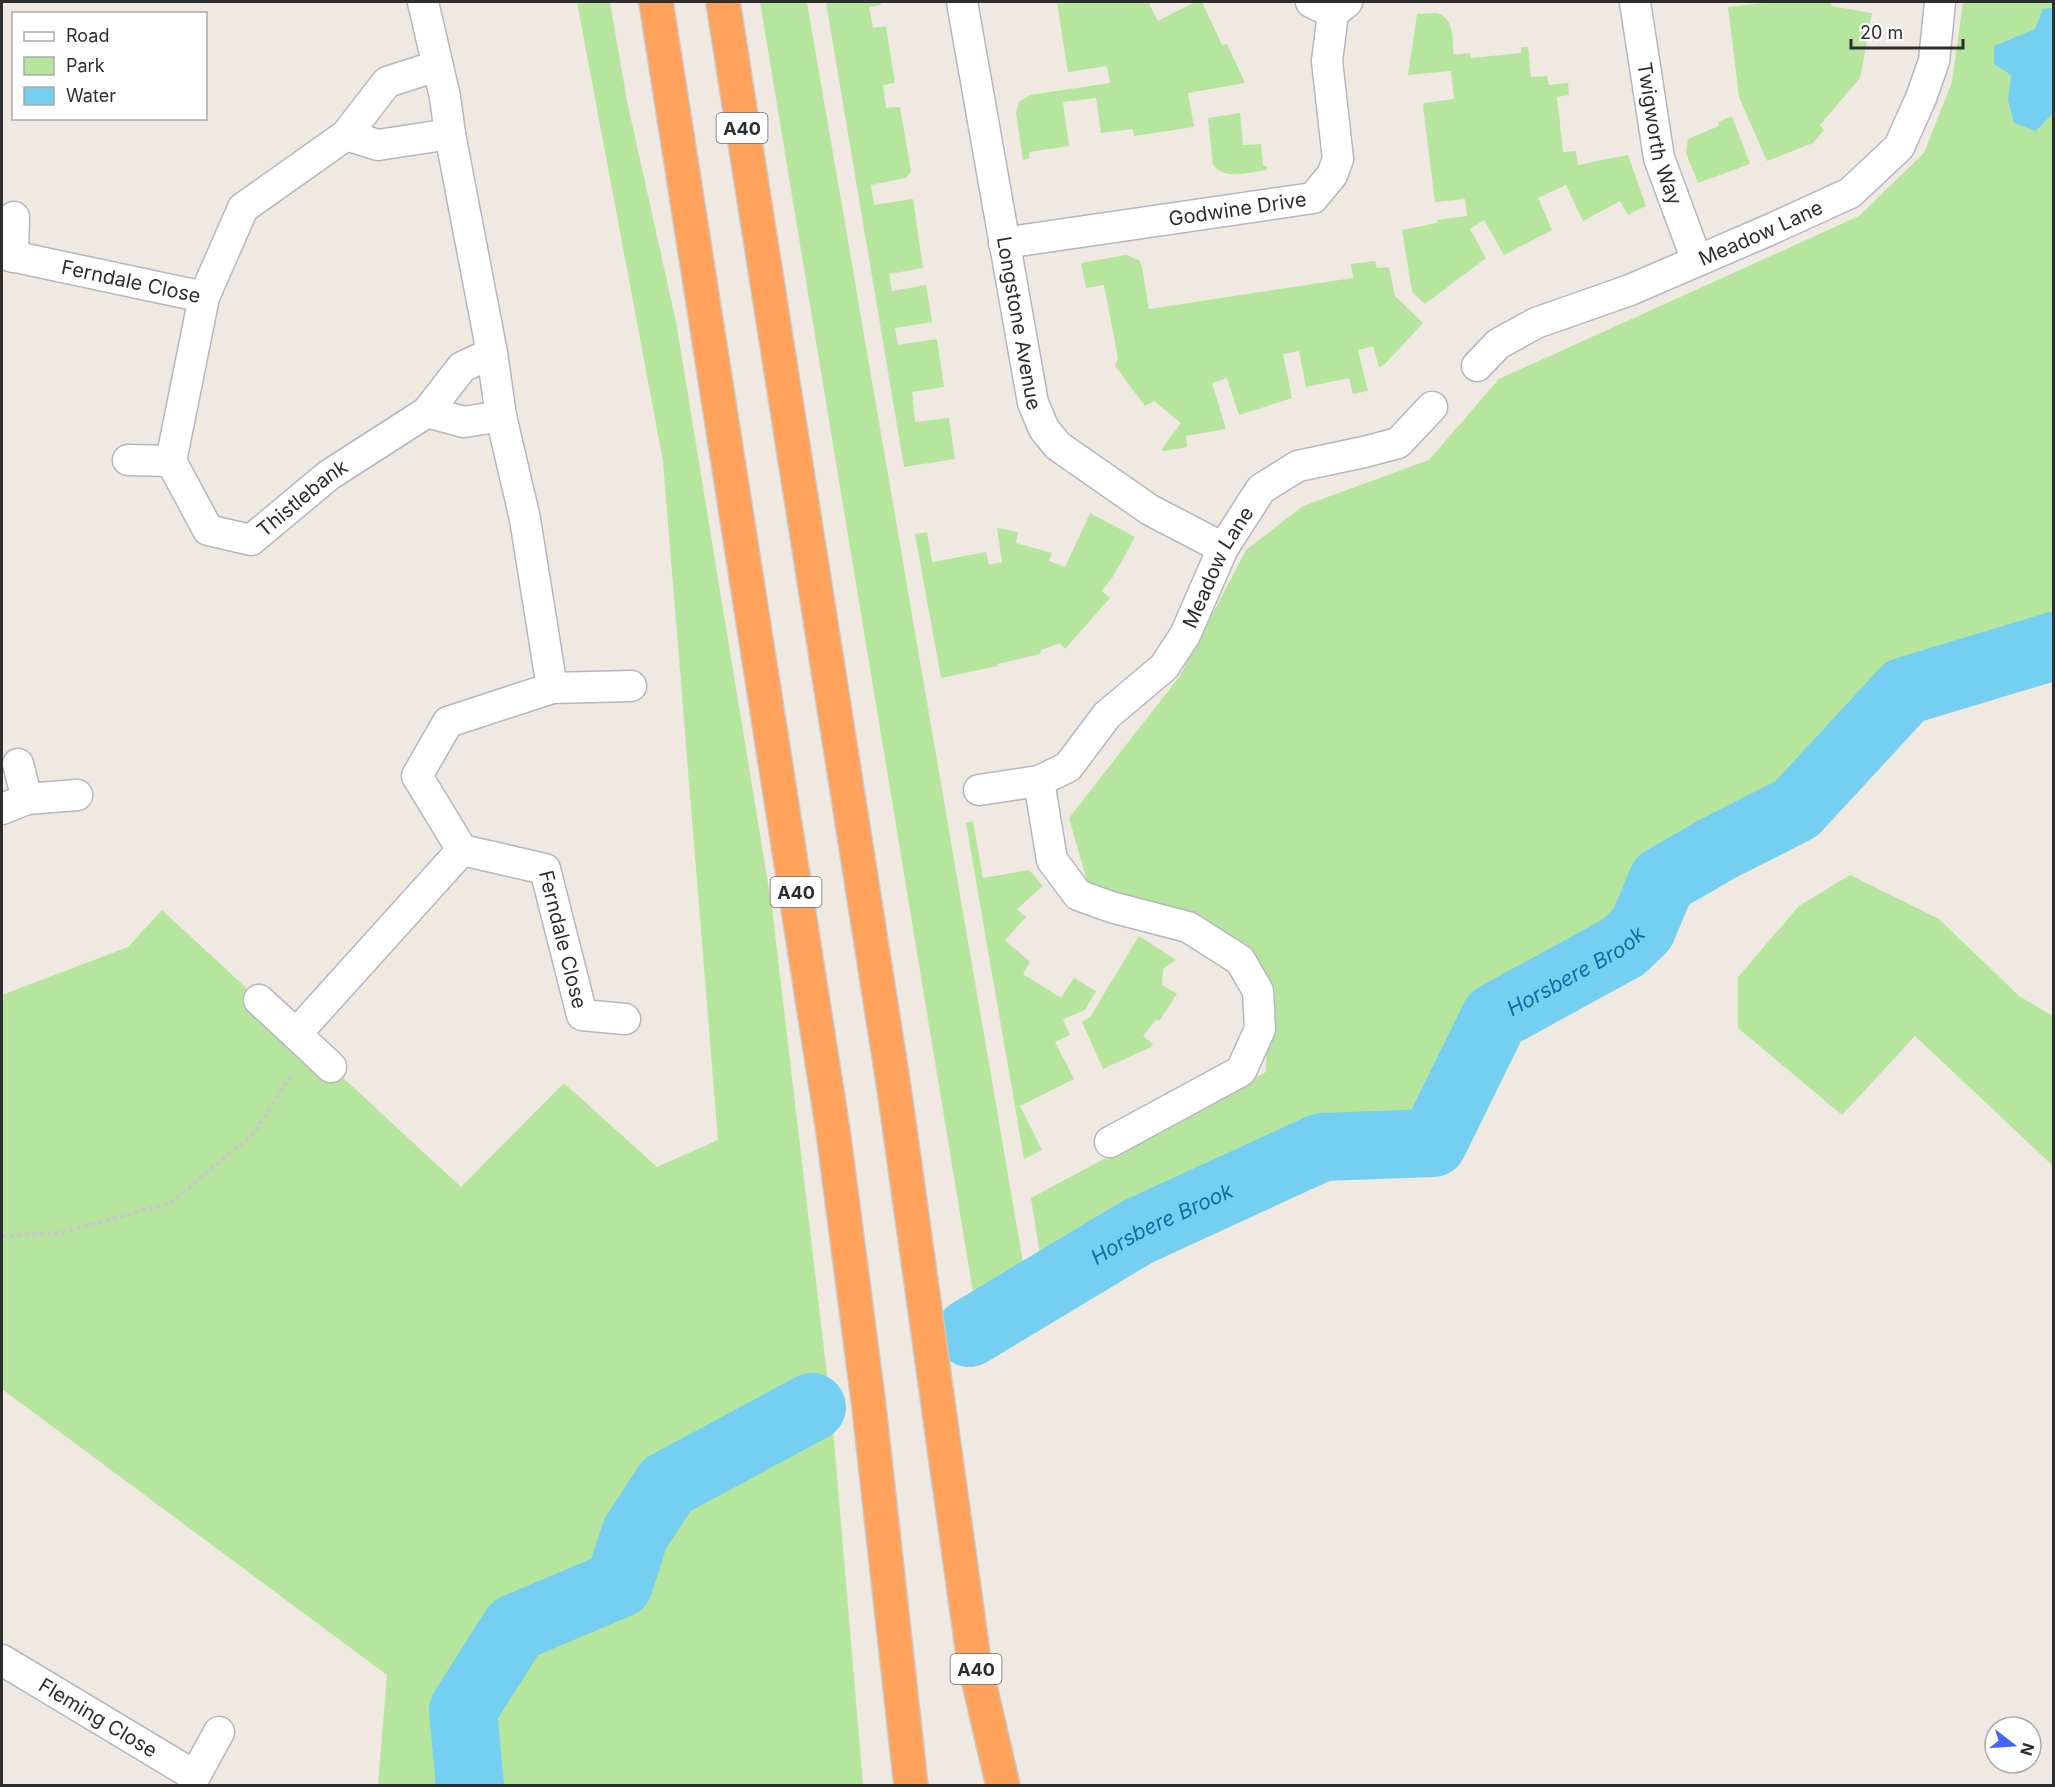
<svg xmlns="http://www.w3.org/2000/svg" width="2055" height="1787" font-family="Inter,sans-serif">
  <rect width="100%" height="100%" fill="#efe9e1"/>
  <g fill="#b6e59e">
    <polygon points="577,2 610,2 627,101 676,322 772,908 832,1417 863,1785 378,1785 387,1675 2,1389 2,995 128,947 162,910 461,1187 564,1083 657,1167 718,1140 663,461"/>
    <polygon points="760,2 807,2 1025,1274 974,1298"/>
    <polygon points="826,2 880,2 881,5 869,7 873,28 886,26 895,83 883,85 886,108 900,107 911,172 905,178 871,185 874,205 913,199 923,268 889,274 892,291 926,285 932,322 895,328 898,345 937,339 944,387 912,392 915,422 949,418 955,459 904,467"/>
    <polygon points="1057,2 1152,2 1149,4 1158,21 1193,3 1202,2 1222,45 1227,44 1245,83 1188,93 1194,127 1134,136 1133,129 1101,133 1096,98 1063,102 1069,146 1029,152 1030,158 1023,160 1016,113 1019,102 1030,95 1110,83 1107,66 1068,72"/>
    <polygon points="1771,2 1832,2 1831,6 1872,13 1860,78 1820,125 1824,130 1813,143 1767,161 1739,97 1728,7"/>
    <polygon points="1963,2 2053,2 2053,646 1905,691 1796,809 1662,881 1642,929 1623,947 1495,1017 1433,1143 1322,1147 1045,1286 1031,1198 1266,1072 1269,978 1184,914 1089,888 1069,818 1180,676 1246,550 1303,506 1429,460 1499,379 1859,216 1924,153 1952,82"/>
    <path d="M 1437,13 C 1455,19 1452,39 1454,55 L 1470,53 L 1471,58 L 1521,53 L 1521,47 L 1528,47 L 1531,77 L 1547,76 L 1549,85 L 1568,83 L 1569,95 L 1557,97 L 1563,152 L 1576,151 L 1578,165 L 1628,155 L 1646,206 L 1628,215 L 1620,201 L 1583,221 L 1566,185 L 1538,198 L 1552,230 L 1504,255 L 1484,220 L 1470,229 L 1486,258 L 1425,304 L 1412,292 L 1402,230 L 1437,223 L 1437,220 L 1467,216 L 1465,199 L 1435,202 L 1423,106 L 1424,103 L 1454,99 L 1451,71 L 1408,75 L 1417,14 Z"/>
    <path d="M 1240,113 L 1243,145 L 1261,144 L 1263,166 L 1267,166 L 1267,170 C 1250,172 1225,181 1213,165 L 1208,118 Z"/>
    <polygon points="1732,116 1750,164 1698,183 1686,153 1688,139 1719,126 1718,122"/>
    <polygon points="1126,255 1139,260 1142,266 1149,309 1353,278 1351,264 1375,261 1377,268 1389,267 1395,296 1423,323 1384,365 1379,367 1373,346 1358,350 1368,391 1353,394 1349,378 1306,387 1299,351 1283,354 1292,398 1239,415 1227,378 1212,383 1226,429 1186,436 1187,447 1164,451 1161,450 1181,423 1154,401 1145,406 1115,366 1118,358 1104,285 1086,288 1081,263"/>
    <polygon points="1090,513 1135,537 1114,575 1102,591 1110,598 1065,649 1060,643 1041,650 1040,654 997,664 998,666 993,667 941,678 915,534 927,532 932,562 986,552 989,565 1002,562 997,528 1018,532 1016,543 1052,553 1049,561 1065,567"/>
    <polygon points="973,821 983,878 1029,870 1043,886 1017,909 1026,917 1005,940 1030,962 1023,974 1061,998 1074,978 1096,991 1085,1010 1063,1019 1070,1035 1055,1042 1074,1079 1020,1106 1042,1150 1024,1159 966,823"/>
    <polygon points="1850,875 1939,919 2019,996 2053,1016 2053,1166 1915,1036 1842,1115 1738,1028 1738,977 1799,906"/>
    <polygon points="1139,936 1176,960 1163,969 1162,985 1177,994 1159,1021 1156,1020 1143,1036 1153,1044 1151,1047 1103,1069 1082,1022 1090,1017"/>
  </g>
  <polygon fill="#75cff0" points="2053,8 2053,113 2036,131 2014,123 2008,100 2011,75 1994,64 1994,46 2035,29 2043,9"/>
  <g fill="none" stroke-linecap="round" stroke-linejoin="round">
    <g stroke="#75cff0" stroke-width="68">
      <path id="s1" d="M 969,1333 L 1137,1232 L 1322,1147 L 1433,1143 L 1495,1017 L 1623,947 L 1642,929 L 1662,881 L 1717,849 L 1796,809 L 1905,691 L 2054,646"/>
      <polyline points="470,1786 463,1710 515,1628 619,1584 635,1534 667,1485 812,1407"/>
    </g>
    <defs>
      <g id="street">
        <polyline points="423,2 445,97 450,134 492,353 501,416 525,519 552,688 631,686"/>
        <path id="s2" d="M 962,2 L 1033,403 L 1044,429 L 1058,446 L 1150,510 L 1223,548"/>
        <polyline points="1311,2 1333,13"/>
        <path id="s3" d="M 1635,2 L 1659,158 L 1697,261"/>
        <polyline points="437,66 387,82 346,135 378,145 450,134"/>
        <path id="s4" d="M 1004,243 L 1313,198 L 1332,175 L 1338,159 L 1327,61 L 1333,13 L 1347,2"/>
        <path id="s5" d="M 2,254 L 204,297 L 243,208 L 346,135"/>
        <polyline points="13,257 14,217"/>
        <path id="s6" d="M 204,297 L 171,461 L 208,530 L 251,540 L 329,475 L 427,412"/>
        <polyline points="492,353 462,367 427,412 464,422 501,416"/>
        <path id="s7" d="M 1477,366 L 1498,344 L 1536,323 L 1630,290 L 1769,230 L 1850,193 L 1899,147 L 1921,98 L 1934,61 L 1940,2"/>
        <polyline points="128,460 171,461"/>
        <path id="s8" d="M 552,688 L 448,722 L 417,776 L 462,850 L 545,869 L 582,1015 L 625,1019"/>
        <polyline points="18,764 27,799"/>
        <polyline points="1039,781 1052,860 1078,895 1111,907 1188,927 1240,960 1258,991 1260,1029 1241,1071 1110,1142"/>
        <path id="s9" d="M 979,790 L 1039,781 L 1068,767 L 1107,715 L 1164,667 L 1185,635 L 1223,548 L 1261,489 L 1298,466 L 1364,452 L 1398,443 L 1432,407"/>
        <polyline points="2,809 27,799 77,795"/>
        <polyline points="259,1000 296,1034"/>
        <polyline points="331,1067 296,1034 462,850"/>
        <path id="s10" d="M 2,1660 L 195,1776 L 219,1732"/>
      </g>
      <g id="highway">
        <polyline points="656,2 833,1131 869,1407 911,1786"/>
        <polyline points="723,2 894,1088 974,1661 1003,1786"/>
      </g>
    </defs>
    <use href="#street" stroke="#b4b7c1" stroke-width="33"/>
    <use href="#highway" stroke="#c9c9c9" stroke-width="36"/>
    <polyline stroke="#c9c9c9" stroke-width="4" stroke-dasharray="4.5 3" stroke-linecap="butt" points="2,1236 59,1233 171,1203 254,1133 291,1075"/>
    <use href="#street" stroke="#fff" stroke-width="30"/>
    <use href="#highway" stroke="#ffa35c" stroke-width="33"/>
  </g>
  <g text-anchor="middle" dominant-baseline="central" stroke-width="4.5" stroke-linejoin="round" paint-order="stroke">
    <g fill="#fff" stroke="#6d6d6d" stroke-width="1.5">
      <rect x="716.5" y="113" width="51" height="30" rx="4.5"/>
      <rect x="770.5" y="877" width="51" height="30" rx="4.5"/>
      <rect x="950.5" y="1654" width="51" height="30" rx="4.5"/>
    </g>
    <g font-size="18" font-weight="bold" fill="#2e2e2e">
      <text x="742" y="128">A40</text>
      <text x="796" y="892">A40</text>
      <text x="976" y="1669">A40</text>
    </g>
    <g font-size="20" fill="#2e2e2e" stroke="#fff">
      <text stroke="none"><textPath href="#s3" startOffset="134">Twigworth Way</textPath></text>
      <text stroke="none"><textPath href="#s4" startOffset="236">Godwine Drive</textPath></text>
      <text stroke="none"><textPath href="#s7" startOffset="316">Meadow Lane</textPath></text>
      <text stroke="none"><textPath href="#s5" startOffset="132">Ferndale Close</textPath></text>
      <text stroke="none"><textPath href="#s2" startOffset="326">Longstone Avenue</textPath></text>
      <text stroke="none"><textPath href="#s6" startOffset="356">Thistlebank</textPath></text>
      <text stroke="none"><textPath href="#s9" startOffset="346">Meadow Lane</textPath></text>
      <text stroke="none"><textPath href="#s8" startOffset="416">Ferndale Close</textPath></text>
      <text stroke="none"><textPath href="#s10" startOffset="112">Fleming Close</textPath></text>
    </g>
    <g font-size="21" font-style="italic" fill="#0d6fa3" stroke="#fff">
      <text stroke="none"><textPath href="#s1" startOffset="744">Horsbere Brook</textPath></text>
      <text stroke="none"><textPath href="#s1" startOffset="222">Horsbere Brook</textPath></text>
    </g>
  </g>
  <rect width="2055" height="1787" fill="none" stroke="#2e2e2e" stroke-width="6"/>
  <rect x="12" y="12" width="195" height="108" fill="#ffffff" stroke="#ababab" stroke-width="1.5"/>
  <rect x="24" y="32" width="30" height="9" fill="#ffffff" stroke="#ababab" stroke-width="1.5"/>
  <text x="66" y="42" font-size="18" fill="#2e2e2e">Road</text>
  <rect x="24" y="57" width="30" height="18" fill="#b6e59e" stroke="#ababab" stroke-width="1.5"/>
  <text x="66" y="72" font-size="18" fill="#2e2e2e">Park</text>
  <rect x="24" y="87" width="30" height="18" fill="#75cff0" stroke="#ababab" stroke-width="1.5"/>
  <text x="66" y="102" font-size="18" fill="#2e2e2e">Water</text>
  <g transform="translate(2013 1745) rotate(107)"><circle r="28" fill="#ffffff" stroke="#ababab" stroke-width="1.5"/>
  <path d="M0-4.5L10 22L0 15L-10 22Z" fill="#4264fb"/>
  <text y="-9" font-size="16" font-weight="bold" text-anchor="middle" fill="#2e2e2e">N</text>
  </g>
  <path d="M1851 39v9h112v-9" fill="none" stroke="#2e2e2e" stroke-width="3"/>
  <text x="1860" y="39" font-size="18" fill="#2e2e2e" stroke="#ffffff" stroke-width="4.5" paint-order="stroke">20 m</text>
</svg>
